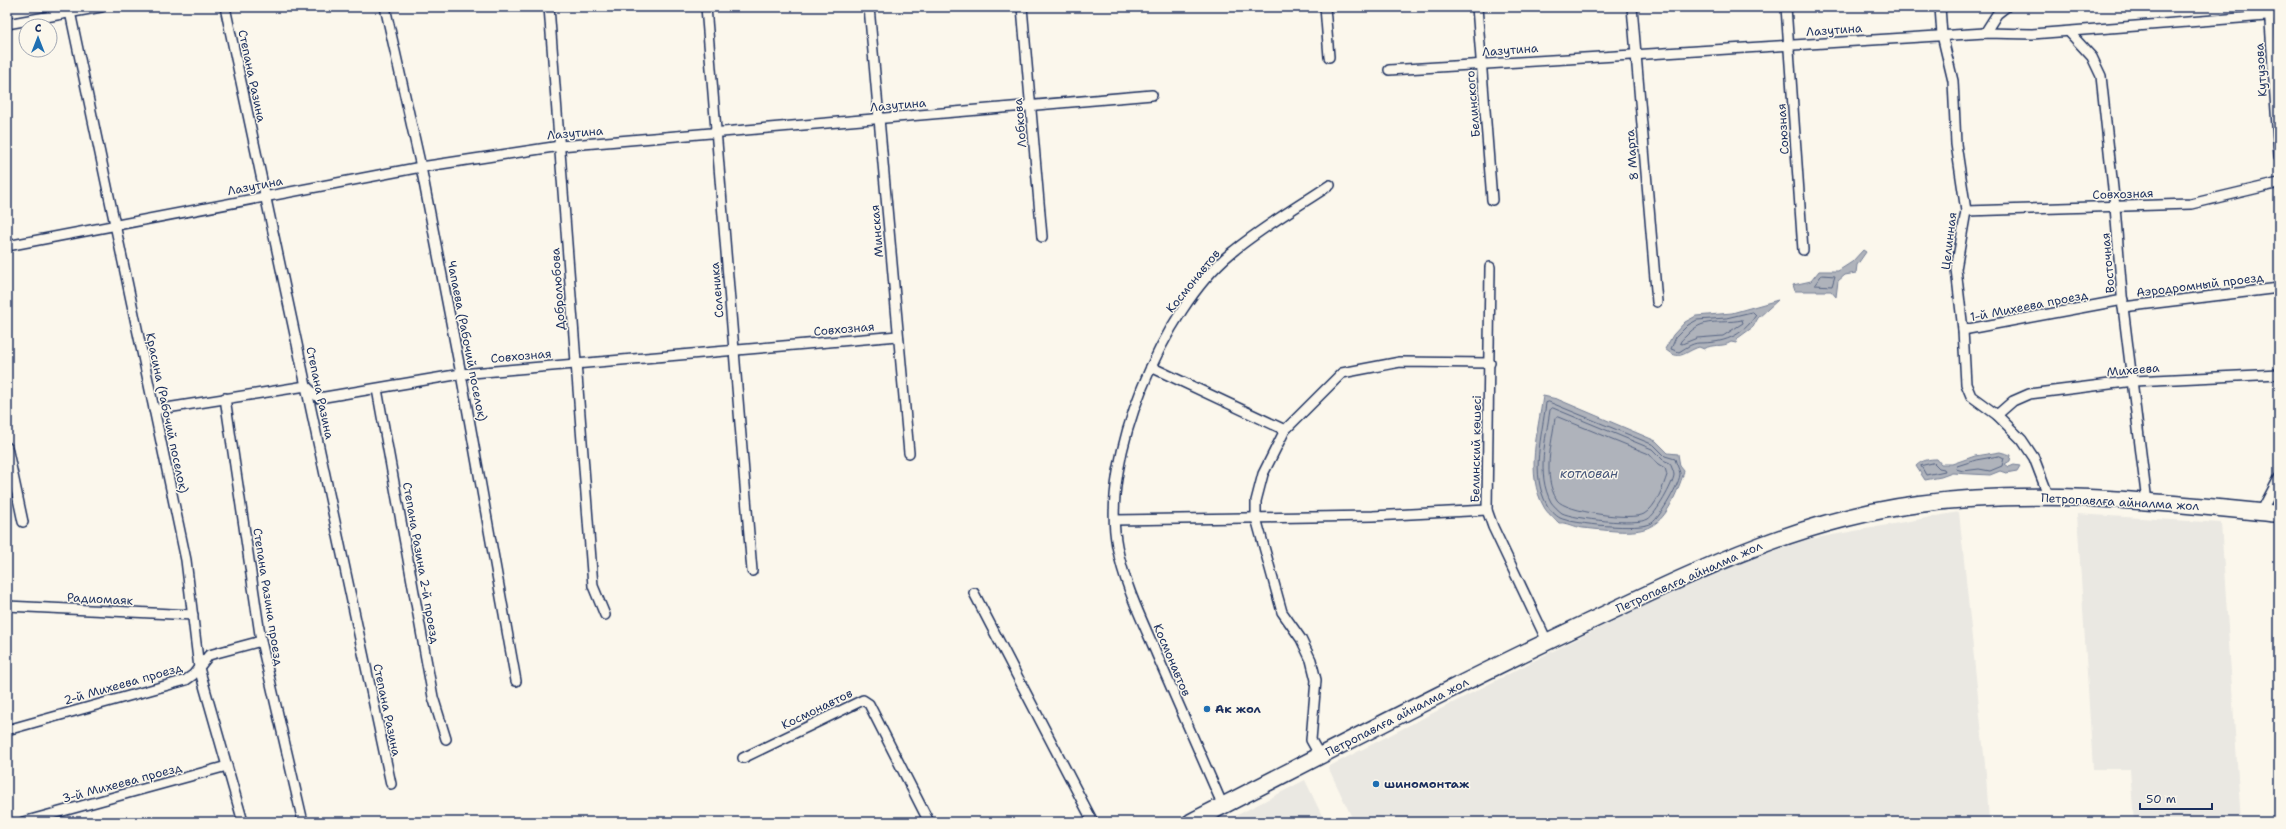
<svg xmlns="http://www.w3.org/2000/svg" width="2286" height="829" font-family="'Shantell Sans',sans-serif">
  <rect width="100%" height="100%" fill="#fbf7ec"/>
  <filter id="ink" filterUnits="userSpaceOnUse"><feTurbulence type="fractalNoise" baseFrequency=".025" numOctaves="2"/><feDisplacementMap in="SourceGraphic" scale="8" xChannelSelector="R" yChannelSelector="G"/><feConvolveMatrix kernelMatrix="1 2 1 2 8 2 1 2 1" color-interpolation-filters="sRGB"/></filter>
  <g filter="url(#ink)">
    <g fill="#eae8e2">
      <polygon points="1959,512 1986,774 1989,822 1354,822 1328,767 1557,649 1662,597 1751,559 1805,540"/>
      <polygon points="2077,514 2221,523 2241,822 2134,822 2130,769 2093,769"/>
      <polygon points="1305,780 1325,822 1224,822"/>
    </g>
    <g fill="#afb3bb" stroke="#747e96">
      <polygon points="1863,250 1866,252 1857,265 1856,273 1845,275 1838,281 1836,297 1831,291 1795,291 1793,285 1811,281 1819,271 1838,271 1852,262"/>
      <path d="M 1778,300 L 1758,318 L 1753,327 L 1738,338 L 1736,343 L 1731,342 C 1722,348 1713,343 1704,349 L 1699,347 C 1684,352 1680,362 1665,349 L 1673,335 L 1685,322 L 1696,316 L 1732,313 Z"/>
      <path d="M 1543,396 L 1557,399 L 1656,441 L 1668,453 L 1678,454 L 1680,466 L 1684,471 L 1683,475 C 1661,539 1644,534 1583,528 C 1574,527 1568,522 1559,523 C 1554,518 1547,513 1544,507 C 1525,474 1538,432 1543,396 Z"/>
      <path d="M 2000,452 L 2011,455 L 2010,461 L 2005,464 L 2009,467 L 2014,465 L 2020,466 L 2017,471 L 2006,473 L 2000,471 L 1990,475 L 1952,473 L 1941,477 L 1925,480 L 1916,466 C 1922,460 1929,459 1937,459 L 1941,464 L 1952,464 L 1975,456 Z"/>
    </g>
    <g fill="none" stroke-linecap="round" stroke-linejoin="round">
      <g stroke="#566483" stroke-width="1">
        <polygon points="1822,275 1835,276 1832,286 1815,285"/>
        <path d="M 1753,312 L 1756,315 C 1742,337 1723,343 1699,343 C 1692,343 1684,349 1679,352 L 1671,349 L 1676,337 L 1688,325 L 1697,320 L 1726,318 Z"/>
        <path d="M 1742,320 L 1743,323 L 1723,336 L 1697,338 L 1682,344 L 1680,343 C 1681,340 1683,339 1686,336 C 1704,316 1717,325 1742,320 Z"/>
        <path d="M 1549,402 L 1654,445 L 1665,456 L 1675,459 C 1676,463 1679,469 1680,473 C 1681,482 1660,517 1652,523 C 1641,531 1572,524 1560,518 C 1556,516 1549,509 1547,505 C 1530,474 1542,436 1546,403 Z"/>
        <path d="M 1553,408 L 1652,449 L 1663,460 L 1670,463 C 1671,466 1674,472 1674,475 C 1673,484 1656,514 1648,519 C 1637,526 1574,519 1562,513 C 1559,511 1553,505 1551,502 C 1536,474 1546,439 1550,410 Z"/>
        <path d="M 1558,417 L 1649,454 L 1658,464 L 1665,468 L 1667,475 C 1663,487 1656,507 1644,514 C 1632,521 1565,512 1557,500 C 1542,476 1552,444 1555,418 Z"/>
        <polygon points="2000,456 2004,458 2002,466 1990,471 1979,469 1963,471 1956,469 1957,466 1976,460"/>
        <polygon points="1934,463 1939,468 1944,469 1945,471 1926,475 1921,466"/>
      </g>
      <defs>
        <g id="street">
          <polyline points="69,7 186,560 199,668 243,822"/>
          <polyline points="225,7 391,784"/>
          <polyline points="385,7 421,167 461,374 516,681"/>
          <polyline points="549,7 593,586 605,615"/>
          <polyline points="706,7 752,571"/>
          <polyline points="869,7 909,453"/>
          <polyline points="1022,7 1042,237"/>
          <polyline points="1325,7 1329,57"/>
          <polyline points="1477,7 1492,200"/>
          <polyline points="1632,7 1657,302"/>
          <polyline points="1786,7 1803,250"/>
          <polyline points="1940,7 1942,35 1953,81 1956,144 1966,211 1956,269 1963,330 1966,384 1971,396 1997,415 2022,440 2034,458 2049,497"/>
          <polyline points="2269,7 2279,156"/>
          <polyline points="7,24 101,7"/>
          <polyline points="2069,32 2092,57 2101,76 2115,207 2123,307 2147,502"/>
          <polyline points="1985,33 1997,14 2006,7"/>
          <polyline points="1389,70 1985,33 2032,34 2279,15"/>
          <polyline points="1966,211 2191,204 2279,183"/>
          <polyline points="7,246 421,167 560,146 1152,95"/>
          <polyline points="1490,267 1487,510 1493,527 1547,641"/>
          <polyline points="2123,307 2279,288"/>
          <polyline points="1963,330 2123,300"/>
          <polyline points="1151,367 1285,430"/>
          <polyline points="377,389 433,697 446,739"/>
          <polyline points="225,398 261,641 303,822"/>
          <polyline points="154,410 306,386 319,398 461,374 898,336"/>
          <polyline points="1997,415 2013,401 2029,394 2134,381 2279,374"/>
          <polyline points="7,447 23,522"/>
          <polyline points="2261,512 2279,478"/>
          <polyline points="1115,520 1373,516 1487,510"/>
          <polyline points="974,593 1093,822"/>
          <polyline points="7,606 193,615"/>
          <polyline points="7,730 186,680 193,675 209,655 261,641"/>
          <polyline points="1320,756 1311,740 1316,680 1311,660 1301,639 1282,612 1256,518 1256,501 1263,474 1285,430 1342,373 1400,362 1490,363"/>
          <polyline points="743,758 863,700 869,704 929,822"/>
          <path d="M 1223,806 C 1201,756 1179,706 1157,655 C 1142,620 1124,584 1117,546 C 1100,459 1163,309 1231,253 C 1261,228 1297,207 1330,185"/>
          <polyline points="23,822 227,766"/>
        </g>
        <path id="highway" d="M 1191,822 C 1326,753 1460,682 1597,618 C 1702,568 1803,519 1919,504 C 2038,488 2160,502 2279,514"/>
      </defs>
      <use href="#street" stroke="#1b2f5e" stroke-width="12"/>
      <use href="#highway" stroke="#1b2f5e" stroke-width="19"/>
      <use href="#street" stroke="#fbf7ec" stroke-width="9"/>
      <use href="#highway" stroke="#fbf7ec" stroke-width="16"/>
    </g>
  </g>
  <g fill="#1f6fb2" stroke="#fbf7ec" stroke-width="1.5">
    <circle cx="1207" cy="709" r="4"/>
    <circle cx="1376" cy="784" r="4"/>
  </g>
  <g text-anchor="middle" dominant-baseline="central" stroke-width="3" stroke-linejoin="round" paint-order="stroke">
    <g font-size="12" fill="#1b2f5e" stroke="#fbf7ec">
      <text transform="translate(1834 30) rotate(-4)">Лазутина</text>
      <text transform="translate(1510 50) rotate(-4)">Лазутина</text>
      <text transform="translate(2261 70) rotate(-94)">Кутузова</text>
      <text transform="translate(252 76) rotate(78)">Степана Разина</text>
      <text transform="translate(1473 104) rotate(-95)">Белинского</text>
      <text transform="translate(898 105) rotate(-5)">Лазутина</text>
      <text transform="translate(1020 123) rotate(-95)">Лобкова</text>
      <text transform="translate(1783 129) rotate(-94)">Союзная</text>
      <text transform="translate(575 133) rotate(-5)">Лазутина</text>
      <text transform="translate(1632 155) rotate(-95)">8 Марта</text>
      <text transform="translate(255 186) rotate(-11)">Лазутина</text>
      <text transform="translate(2123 194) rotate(-2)">Совхозная</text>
      <text transform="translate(877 231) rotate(-95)">Минская</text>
      <text transform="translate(1949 241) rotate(-83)">Целинная</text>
      <text transform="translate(2108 263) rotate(-95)">Восточная</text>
      <text transform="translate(1193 281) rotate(-51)">Космонавтов</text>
      <text transform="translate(2200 285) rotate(-7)">Аэродромный проезд</text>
      <text transform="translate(558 289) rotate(-94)">Добролюбова</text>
      <text transform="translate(717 290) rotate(-95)">Соленика</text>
      <text transform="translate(2029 306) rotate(-11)">1-й Михеева проезд</text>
      <text transform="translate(844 329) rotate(-5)">Совхозная</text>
      <text transform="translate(467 341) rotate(79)">Чапаева (Рабочий поселок)</text>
      <text transform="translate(521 356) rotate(-5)">Совхозная</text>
      <text transform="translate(2133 370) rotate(-5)">Михеева</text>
      <text transform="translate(320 393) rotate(78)">Степана Разина</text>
      <text transform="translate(167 413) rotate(78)">Красина (Рабочий поселок)</text>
      <text transform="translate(1476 449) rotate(-89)">Белинский көшесі</text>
      <text transform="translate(2120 502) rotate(3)">Петропавлға айналма жол</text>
      <text transform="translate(421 563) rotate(80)">Степана Разина 2-й проезд</text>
      <text transform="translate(1689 577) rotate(-24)">Петропавлға айналма жол</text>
      <text transform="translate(268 597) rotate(81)">Степана Разина проезд</text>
      <text transform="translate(100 599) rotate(3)">Радиомаяк</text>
      <text transform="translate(1172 660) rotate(67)">Космонавтов</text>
      <text transform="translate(123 684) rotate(-16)">2-й Михеева проезд</text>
      <text transform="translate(817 709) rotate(-26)">Космонавтов</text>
      <text transform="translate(387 710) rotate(78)">Степана Разина</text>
      <text transform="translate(1397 717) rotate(-27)">Петропавлға айналма жол</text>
      <text transform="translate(122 783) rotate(-15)">3-й Михеева проезд</text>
    </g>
    <g font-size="12" font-weight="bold" fill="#1b2f5e" stroke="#fbf7ec" text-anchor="start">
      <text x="1215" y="709">Ак жол</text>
      <text x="1384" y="784">шиномонтаж</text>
    </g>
    <g font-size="13" font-style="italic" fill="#47577a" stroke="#fbf7ec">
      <text x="1589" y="473">котлован</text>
    </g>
  </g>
  <rect width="2286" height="829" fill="none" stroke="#fbf7ec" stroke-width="24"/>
  <rect x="12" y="12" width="2262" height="805" fill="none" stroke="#1b2f5e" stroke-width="1.5" filter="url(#ink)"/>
  <g transform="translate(38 38)"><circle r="19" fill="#fbf7ec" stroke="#a1a7b3"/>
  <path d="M0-3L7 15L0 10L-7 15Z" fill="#1f6fb2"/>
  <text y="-6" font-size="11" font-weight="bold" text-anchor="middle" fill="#1b2f5e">С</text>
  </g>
  <path d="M2140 803v6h72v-6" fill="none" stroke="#1b2f5e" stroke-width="2"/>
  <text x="2146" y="803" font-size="12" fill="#1b2f5e" stroke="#fbf7ec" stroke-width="3" paint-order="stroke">50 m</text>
</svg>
